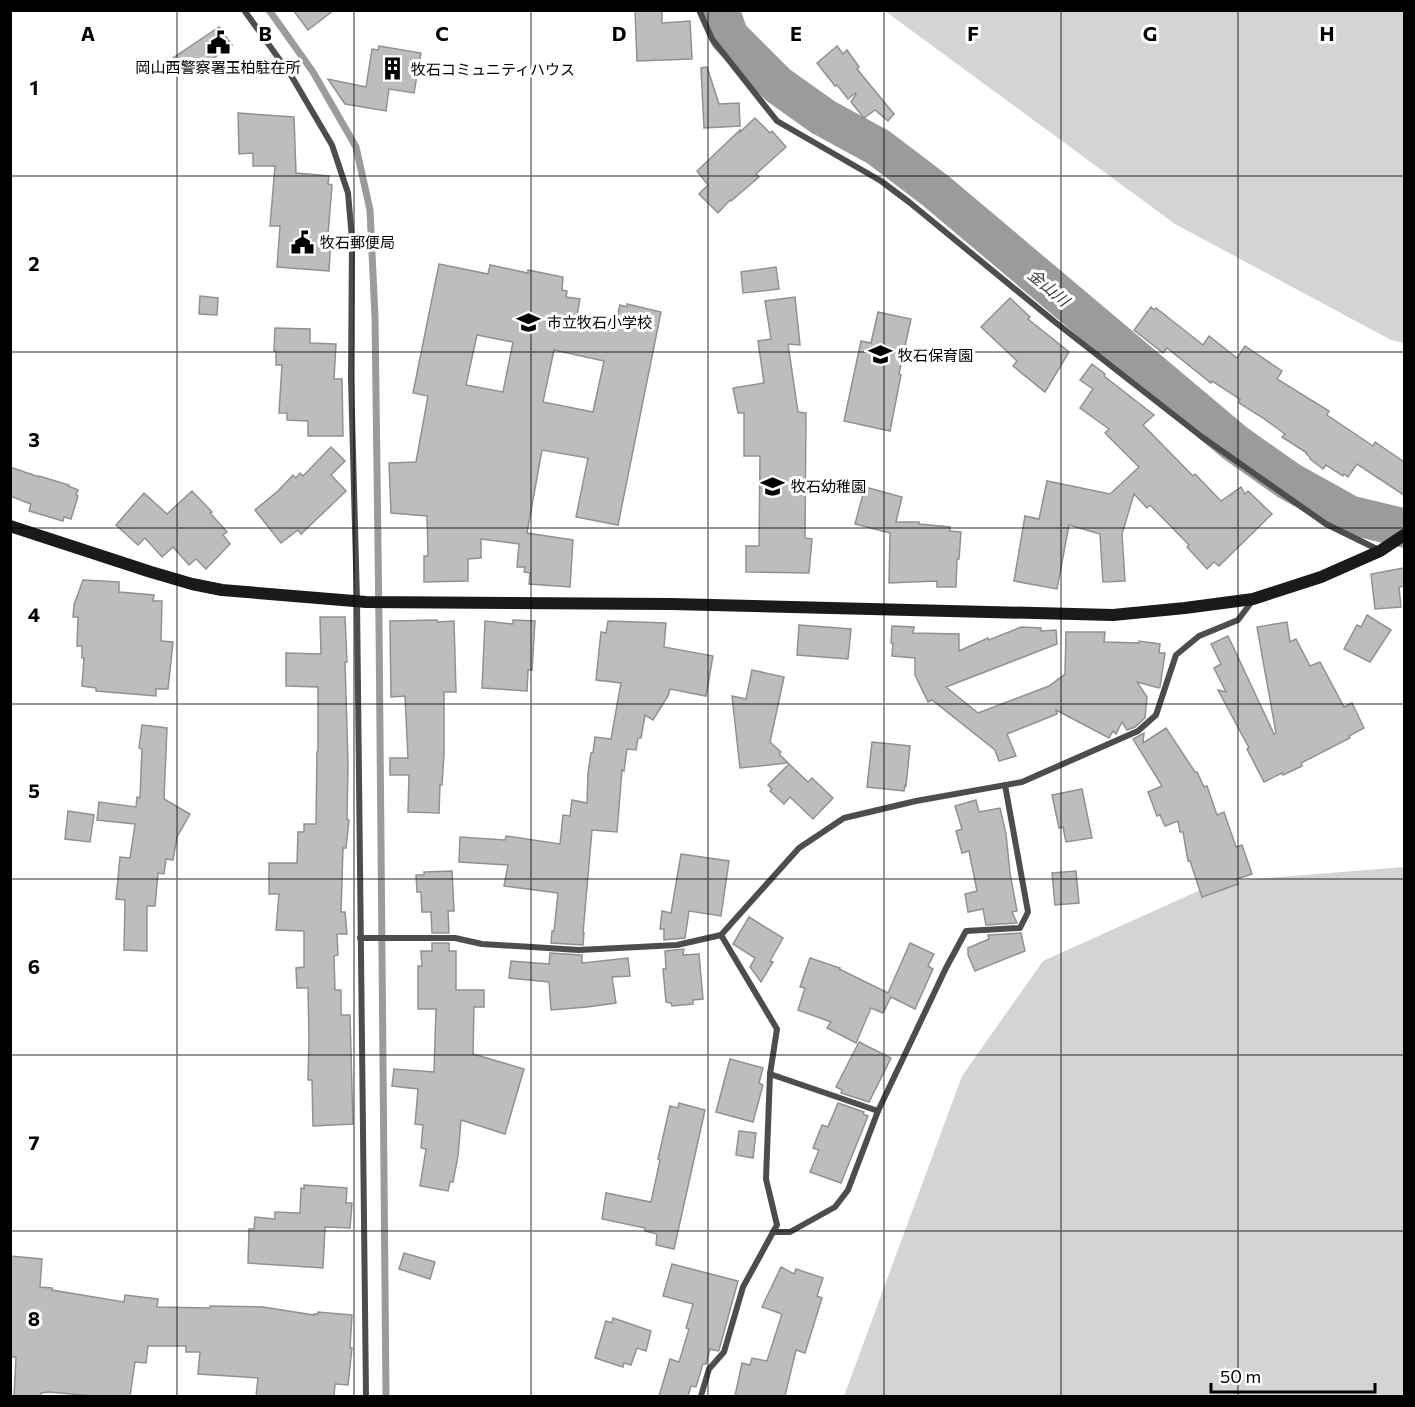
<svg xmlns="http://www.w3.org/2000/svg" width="1415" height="1407" font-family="Commissioner,'Noto Sans JP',sans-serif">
  <rect width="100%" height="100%" fill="#fff"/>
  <g fill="#d4d4d4">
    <polygon points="885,11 1404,11 1404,343 1391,340 1175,224"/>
    <polygon points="1404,867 1404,1396 844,1396 962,1076 1043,961 1218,882"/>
  </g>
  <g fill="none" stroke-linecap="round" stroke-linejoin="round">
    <polyline stroke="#9b9b9b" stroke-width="7" points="269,10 313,72 356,147 370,210 375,317 379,623 386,1396"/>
    <polyline stroke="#9b9b9b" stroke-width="39" points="720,10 729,36 778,85 823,117 878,147 936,191 1235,443 1289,481 1350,515 1404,528"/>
  </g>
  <g fill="#bdbdbd" stroke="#919191" stroke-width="1.5" fill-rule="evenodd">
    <polygon points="293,10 334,10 308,30"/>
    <polygon points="635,10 662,10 662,23 690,21 692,59 637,61"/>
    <polygon points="219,27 232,45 194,72 192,69 184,74 173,58"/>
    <polygon points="379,46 421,53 414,93 389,89 386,111 345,104 328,79 366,87 372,49 378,50"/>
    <polygon points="837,46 843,54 847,50 859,67 857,69 894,114 888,121 875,110 864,118 851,102 856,94 855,93 848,99 837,85 835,86 817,63"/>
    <polygon points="707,67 719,104 739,103 740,126 704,128 701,68"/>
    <polygon points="238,113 294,117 296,173 329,176 328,184 332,185 328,235 331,236 329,271 277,267 280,226 270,226 275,166 253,166 253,153 239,154"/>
    <polygon points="755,118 770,133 772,131 786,147 756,174 759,177 731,201 730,200 718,213 699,194 708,185 697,171 740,130 740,132"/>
    <path d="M 439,264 L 488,274 L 490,265 L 528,273 L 528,270 L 563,277 L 562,290 L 567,291 L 566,297 L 580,299 L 577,315 L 616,322 L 620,305 L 627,307 L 627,304 L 661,312 L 618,525 L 576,517 L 588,458 L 542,450 L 527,533 L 573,540 L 570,587 L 529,584 L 530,573 L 524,572 L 525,567 L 517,567 L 519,544 L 481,539 L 481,558 L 468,559 L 468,581 L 424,582 L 424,556 L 428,556 L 427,516 L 391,513 L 389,463 L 416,462 L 428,396 L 413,393 ZM 477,335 L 513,342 L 503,392 L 466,385 ZM 554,350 L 604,361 L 593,412 L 543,402 Z"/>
    <polygon points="776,267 779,289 743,293 741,272"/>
    <polygon points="200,296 218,298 217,315 199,314"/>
    <polygon points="795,297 800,345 788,344 798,412 806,413 805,538 812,539 809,573 746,572 746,546 759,546 760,456 744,456 744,413 738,413 733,388 764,383 758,341 771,339 765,301"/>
    <polygon points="1010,298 1030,317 1028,319 1069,352 1045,392 1013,366 1017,361 981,327"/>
    <polygon points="1151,307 1154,310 1156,308 1203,345 1209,336 1237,358 1245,346 1282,371 1277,379 1329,411 1327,415 1373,446 1375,442 1404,462 1404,495 1357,464 1348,477 1344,474 1343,476 1326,465 1323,469 1310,459 1310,457 1306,454 1307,453 1282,437 1285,434 1263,418 1239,403 1240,399 1212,381 1211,383 1167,348 1163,353 1134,330"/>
    <polygon points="878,312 911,319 899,374 901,375 890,431 844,421 861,341 871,343"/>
    <polygon points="275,328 310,329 310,343 336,344 334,379 342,379 343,436 308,436 308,421 287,420 287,413 279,413 282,365 276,365 276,351 274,351"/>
    <polygon points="1092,364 1105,374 1104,376 1154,415 1143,425 1193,476 1195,474 1221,501 1241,487 1245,494 1248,491 1272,514 1219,566 1214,562 1207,569 1187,547 1189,545 1150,505 1147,508 1134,494 1122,534 1125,581 1103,582 1100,534 1069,525 1057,589 1014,581 1025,516 1039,519 1047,481 1110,494 1139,467 1105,433 1109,429 1080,408 1093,389 1080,380"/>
    <polygon points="331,447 345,461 331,475 346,491 301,534 298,530 281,543 255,510 278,491 293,475 296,478 300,473 303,476"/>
    <polygon points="10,467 39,477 39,476 69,485 68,486 78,490 76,495 78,496 71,519 64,517 63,521 29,511 31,504 10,496"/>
    <polygon points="865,487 902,497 896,522 919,522 919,524 950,527 950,531 961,532 959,559 957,559 956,587 937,587 937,581 889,583 890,533 855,524"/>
    <polygon points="192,491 212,512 210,513 227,532 223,535 230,544 206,569 196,559 189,565 173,547 162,557 145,538 138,545 116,525 144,493 167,514"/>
    <polygon points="1404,568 1404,586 1399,587 1401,607 1375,609 1371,574"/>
    <polygon points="83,580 119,582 119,592 154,595 153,601 162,601 161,641 173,642 168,689 156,689 156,696 96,691 96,688 82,686 84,658 82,658 82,646 77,646 78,617 73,617 74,605"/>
    <polygon points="1367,615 1391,630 1370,662 1344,649 1357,625 1361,627"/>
    <polygon points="320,617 345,617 347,662 345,662 348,763 347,819 349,820 346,848 343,848 341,912 345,912 347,934 337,934 338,955 334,956 335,990 341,990 341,1015 350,1015 353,1124 313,1126 312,1080 308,1080 309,1038 308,988 297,988 296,968 304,967 304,931 276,930 279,894 269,894 269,863 297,863 298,832 304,832 304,824 316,824 317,752 318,752 318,687 286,686 286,653 321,654"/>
    <polygon points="437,620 437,622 454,621 456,692 444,692 444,754 442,785 440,785 439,813 408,812 409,775 390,775 390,758 408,758 405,696 391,697 390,621"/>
    <polygon points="513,620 535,621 532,670 528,670 527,691 482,688 485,621 513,624"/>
    <polygon points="608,621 666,623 664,647 713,656 706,696 670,689 668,696 653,720 645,715 641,738 638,738 636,750 627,749 624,771 622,770 617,832 592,830 583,933 584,933 583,945 551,943 552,931 554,931 558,893 504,886 508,865 459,862 460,837 505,840 506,836 560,844 563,815 570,816 572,800 587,803 588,773 591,753 593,752 595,737 611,739 621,683 596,680 601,632 606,633"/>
    <polygon points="1287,622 1290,642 1296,639 1310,666 1320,662 1344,707 1352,703 1364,728 1349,736 1350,738 1301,763 1302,766 1283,775 1282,773 1264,782 1247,749 1249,748 1218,690 1226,692 1214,668 1221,664 1211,644 1228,636 1274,734 1276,733 1257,627"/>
    <polygon points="799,625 851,629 848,659 797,655"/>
    <polygon points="892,626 914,627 913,633 959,634 959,651 988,638 989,640 1021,627 1041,628 1041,631 1056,630 1057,644 946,687 978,713 1049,686 1065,674 1066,632 1105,632 1104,642 1139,643 1139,641 1160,644 1159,653 1165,653 1160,687 1159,688 1137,682 1147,697 1145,718 1135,727 1127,730 1122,722 1116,734 1113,731 1109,738 1056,710 1057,714 1007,734 1016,756 999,761 995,750 932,700 928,702 915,675 915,658 892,656 893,643 891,643"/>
    <polygon points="752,670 784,677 770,742 781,752 779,754 788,763 740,768 732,696 746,699"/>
    <polygon points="142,725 167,728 164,799 190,814 177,837 173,860 166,859 164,874 158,873 155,906 147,906 147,951 124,950 125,900 116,899 120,857 130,858 135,824 97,820 99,802 136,807 137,797 140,798 142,749 139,748"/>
    <polygon points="1166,728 1195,772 1197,772 1204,787 1207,786 1217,815 1224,812 1236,847 1242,845 1252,874 1237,879 1238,884 1202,897 1190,861 1188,861 1183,832 1180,832 1178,821 1165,826 1160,815 1157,816 1148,792 1162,786 1133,739 1144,733 1143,743"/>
    <polygon points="872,742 910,746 906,786 905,785 904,791 867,787"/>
    <polygon points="789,764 808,782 812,778 833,798 813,819 790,797 784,804 770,791 772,789 768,785"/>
    <polygon points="1082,789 1092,838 1066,842 1063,827 1059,828 1052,795"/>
    <polygon points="976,800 979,812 1000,808 1006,834 1010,873 1017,911 1012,912 1017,923 986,925 983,909 968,912 965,894 977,891 969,851 962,853 956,831 962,829 955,806"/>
    <polygon points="68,811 94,815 90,842 65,839"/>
    <polygon points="681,854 729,861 721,916 689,911 685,938 664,940 664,929 660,929 662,911 671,913"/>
    <polygon points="452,871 454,911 448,911 449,933 432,933 431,912 422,912 421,892 417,892 416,875 424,875 424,872"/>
    <polygon points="1076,871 1079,903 1055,905 1052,873"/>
    <polygon points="749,917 783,938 770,961 773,962 761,982 750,967 755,958 733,944"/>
    <polygon points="1021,933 1025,951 975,971 968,955 968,948 989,939 988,935"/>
    <polygon points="432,943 449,943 449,951 456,951 456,990 484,990 484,1007 474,1007 473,1054 524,1069 505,1134 461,1120 458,1156 453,1182 450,1182 448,1191 420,1186 426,1149 421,1148 423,1125 415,1124 418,1089 392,1086 394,1069 434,1072 436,1009 418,1009 418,966 422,966 421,951 432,951"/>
    <polygon points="910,943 934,954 928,966 933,969 915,1009 891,997 883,1013 871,1008 856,1043 827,1028 831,1022 798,1010 805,988 800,987 810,958 840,968 839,969 888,993"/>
    <polygon points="684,949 683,955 699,954 703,999 693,1000 693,1004 672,1006 671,1003 666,1002 663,969 666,969 665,951"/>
    <polygon points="550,953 582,955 582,963 628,958 630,976 612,977 616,1003 587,1007 551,1010 549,982 509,978 511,961 549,964"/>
    <polygon points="859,1042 891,1058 869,1102 841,1093 842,1090 836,1087"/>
    <polygon points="730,1059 763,1068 759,1083 763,1085 753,1122 716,1112"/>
    <polygon points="679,1103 705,1110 674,1249 656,1245 657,1234 645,1231 645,1228 602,1219 606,1193 651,1202 660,1160 658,1159 670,1106 678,1108"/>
    <polygon points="838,1103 864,1112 863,1114 868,1116 841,1183 810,1172 819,1150 813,1148 822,1125 828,1127"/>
    <polygon points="739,1131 756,1133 753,1158 736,1155"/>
    <polygon points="304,1185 347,1188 346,1203 352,1203 350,1228 325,1227 323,1268 248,1263 249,1229 254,1229 255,1217 275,1219 275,1212 300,1213 301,1188 304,1189"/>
    <polygon points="404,1253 435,1262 430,1279 399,1269"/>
    <polygon points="10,1256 42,1259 40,1287 52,1288 52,1290 124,1302 125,1295 158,1299 157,1307 210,1308 210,1306 263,1307 314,1315 314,1314 318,1314 318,1312 352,1315 350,1348 352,1348 348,1385 335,1384 334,1396 256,1396 258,1378 198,1374 200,1352 186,1352 186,1346 148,1346 146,1363 135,1362 130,1396 94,1396 49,1392 41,1393 41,1396 14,1396 16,1357 10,1357"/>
    <polygon points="672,1264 738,1281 719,1350 718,1351 710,1349 706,1364 703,1364 696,1387 691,1386 688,1396 659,1396 670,1359 679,1362 689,1329 686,1328 693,1304 663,1296"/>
    <polygon points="781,1267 794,1274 796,1269 823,1278 817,1296 822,1298 805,1353 796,1350 785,1396 735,1396 742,1363 750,1365 752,1358 767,1361 782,1314 762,1307"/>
    <polygon points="613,1318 651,1331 646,1351 637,1348 631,1365 624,1363 623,1367 595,1358 606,1321 612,1323"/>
  </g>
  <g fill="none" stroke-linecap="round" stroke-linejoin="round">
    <g stroke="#4d4d4d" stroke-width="6">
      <polyline points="244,10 292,77 332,145 348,193 352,239 351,378 357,601 366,1396"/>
      <polyline points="699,10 712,39 777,121 881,181 909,202 1055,322 1202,437 1326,524 1379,550"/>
      <polyline points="360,938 455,938 482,944 579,950 677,945 721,935 799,848 844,818 916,801 1022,782 1138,731 1156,715 1176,655 1199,636 1238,620 1253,600"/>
      <polyline points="770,1074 878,1111"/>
      <polyline points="773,1232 790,1232 835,1207 848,1190 878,1111 946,968 966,931 1020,928 1028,912 1005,785"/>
      <polyline points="701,1396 709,1369 724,1352 743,1287 777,1225 766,1179 770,1074 777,1029 721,935"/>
    </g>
    <polyline stroke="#1a1a1a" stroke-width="12" points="10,526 151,572 192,584 222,590 366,602 671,604 1113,615 1185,608 1253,599 1321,577 1380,551 1404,535"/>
  </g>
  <path fill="none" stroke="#000" stroke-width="1.5" stroke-opacity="0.55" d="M 177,10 L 177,1396M 354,10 L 354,1396M 531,10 L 531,1396M 708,10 L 708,1396M 884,10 L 884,1396M 1061,10 L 1061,1396M 1238,10 L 1238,1396M 10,176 L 1404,176M 10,352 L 1404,352M 10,528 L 1404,528M 10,704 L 1404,704M 10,879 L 1404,879M 10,1055 L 1404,1055M 10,1231 L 1404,1231"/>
  <defs>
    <symbol id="civic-bare" viewBox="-9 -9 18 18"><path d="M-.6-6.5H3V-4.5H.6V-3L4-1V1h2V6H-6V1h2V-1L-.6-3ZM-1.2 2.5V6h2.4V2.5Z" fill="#000" stroke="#fff" stroke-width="2.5" paint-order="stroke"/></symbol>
    <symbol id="building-bare" viewBox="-9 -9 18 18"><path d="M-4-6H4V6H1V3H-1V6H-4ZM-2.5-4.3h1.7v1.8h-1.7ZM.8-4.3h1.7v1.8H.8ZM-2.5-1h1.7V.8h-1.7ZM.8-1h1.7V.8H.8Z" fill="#000" stroke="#fff" stroke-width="2.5" paint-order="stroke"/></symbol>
    <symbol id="school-bare" viewBox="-9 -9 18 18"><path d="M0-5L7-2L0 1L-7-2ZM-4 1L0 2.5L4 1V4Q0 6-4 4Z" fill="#000" stroke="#fff" stroke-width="2.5" paint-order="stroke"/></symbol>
  </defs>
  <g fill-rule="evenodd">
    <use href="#civic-bare" x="202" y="26" width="33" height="33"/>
    <use href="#building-bare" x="376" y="52" width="33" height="33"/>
    <use href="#civic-bare" x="286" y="226" width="33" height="33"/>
    <use href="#school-bare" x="512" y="306" width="33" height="33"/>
    <use href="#school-bare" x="864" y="338" width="33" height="33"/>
    <use href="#school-bare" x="756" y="470" width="33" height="33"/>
  </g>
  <g text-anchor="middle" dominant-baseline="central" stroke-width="6" stroke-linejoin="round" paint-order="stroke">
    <g font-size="15" fill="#000" stroke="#fff" text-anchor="start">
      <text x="218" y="67" text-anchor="middle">岡山西警察署玉柏駐在所</text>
      <text x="411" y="69">牧石コミュニティハウス</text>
      <text x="320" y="242">牧石郵便局</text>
      <text x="547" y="322">市立牧石小学校</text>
      <text x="898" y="355">牧石保育園</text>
      <text x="791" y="486">牧石幼稚園</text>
    </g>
    <g font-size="16" font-style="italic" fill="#3c3c3c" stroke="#fff">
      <text transform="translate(1049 287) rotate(40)">金山川</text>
    </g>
  </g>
  <g font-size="20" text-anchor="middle" font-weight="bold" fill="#000" stroke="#fff" stroke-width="6" stroke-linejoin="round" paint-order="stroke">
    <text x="88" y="41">A</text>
    <text x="265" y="41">B</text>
    <text x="442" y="41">C</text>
    <text x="619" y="41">D</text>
    <text x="796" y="41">E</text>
    <text x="973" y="41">F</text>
    <text x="1150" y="41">G</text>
    <text x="1327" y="41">H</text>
    <text x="34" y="95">1</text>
    <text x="34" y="271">2</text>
    <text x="34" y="447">3</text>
    <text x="34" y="622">4</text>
    <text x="34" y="798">5</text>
    <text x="34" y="974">6</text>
    <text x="34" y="1150">7</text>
    <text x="34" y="1326">8</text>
  </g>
  <rect width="1415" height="1407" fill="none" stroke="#000000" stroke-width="24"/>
  <path d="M1211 1383v9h164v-9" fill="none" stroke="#000000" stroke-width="3"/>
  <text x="1220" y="1383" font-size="18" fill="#000000" stroke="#ffffff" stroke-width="4.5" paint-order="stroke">50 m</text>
</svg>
